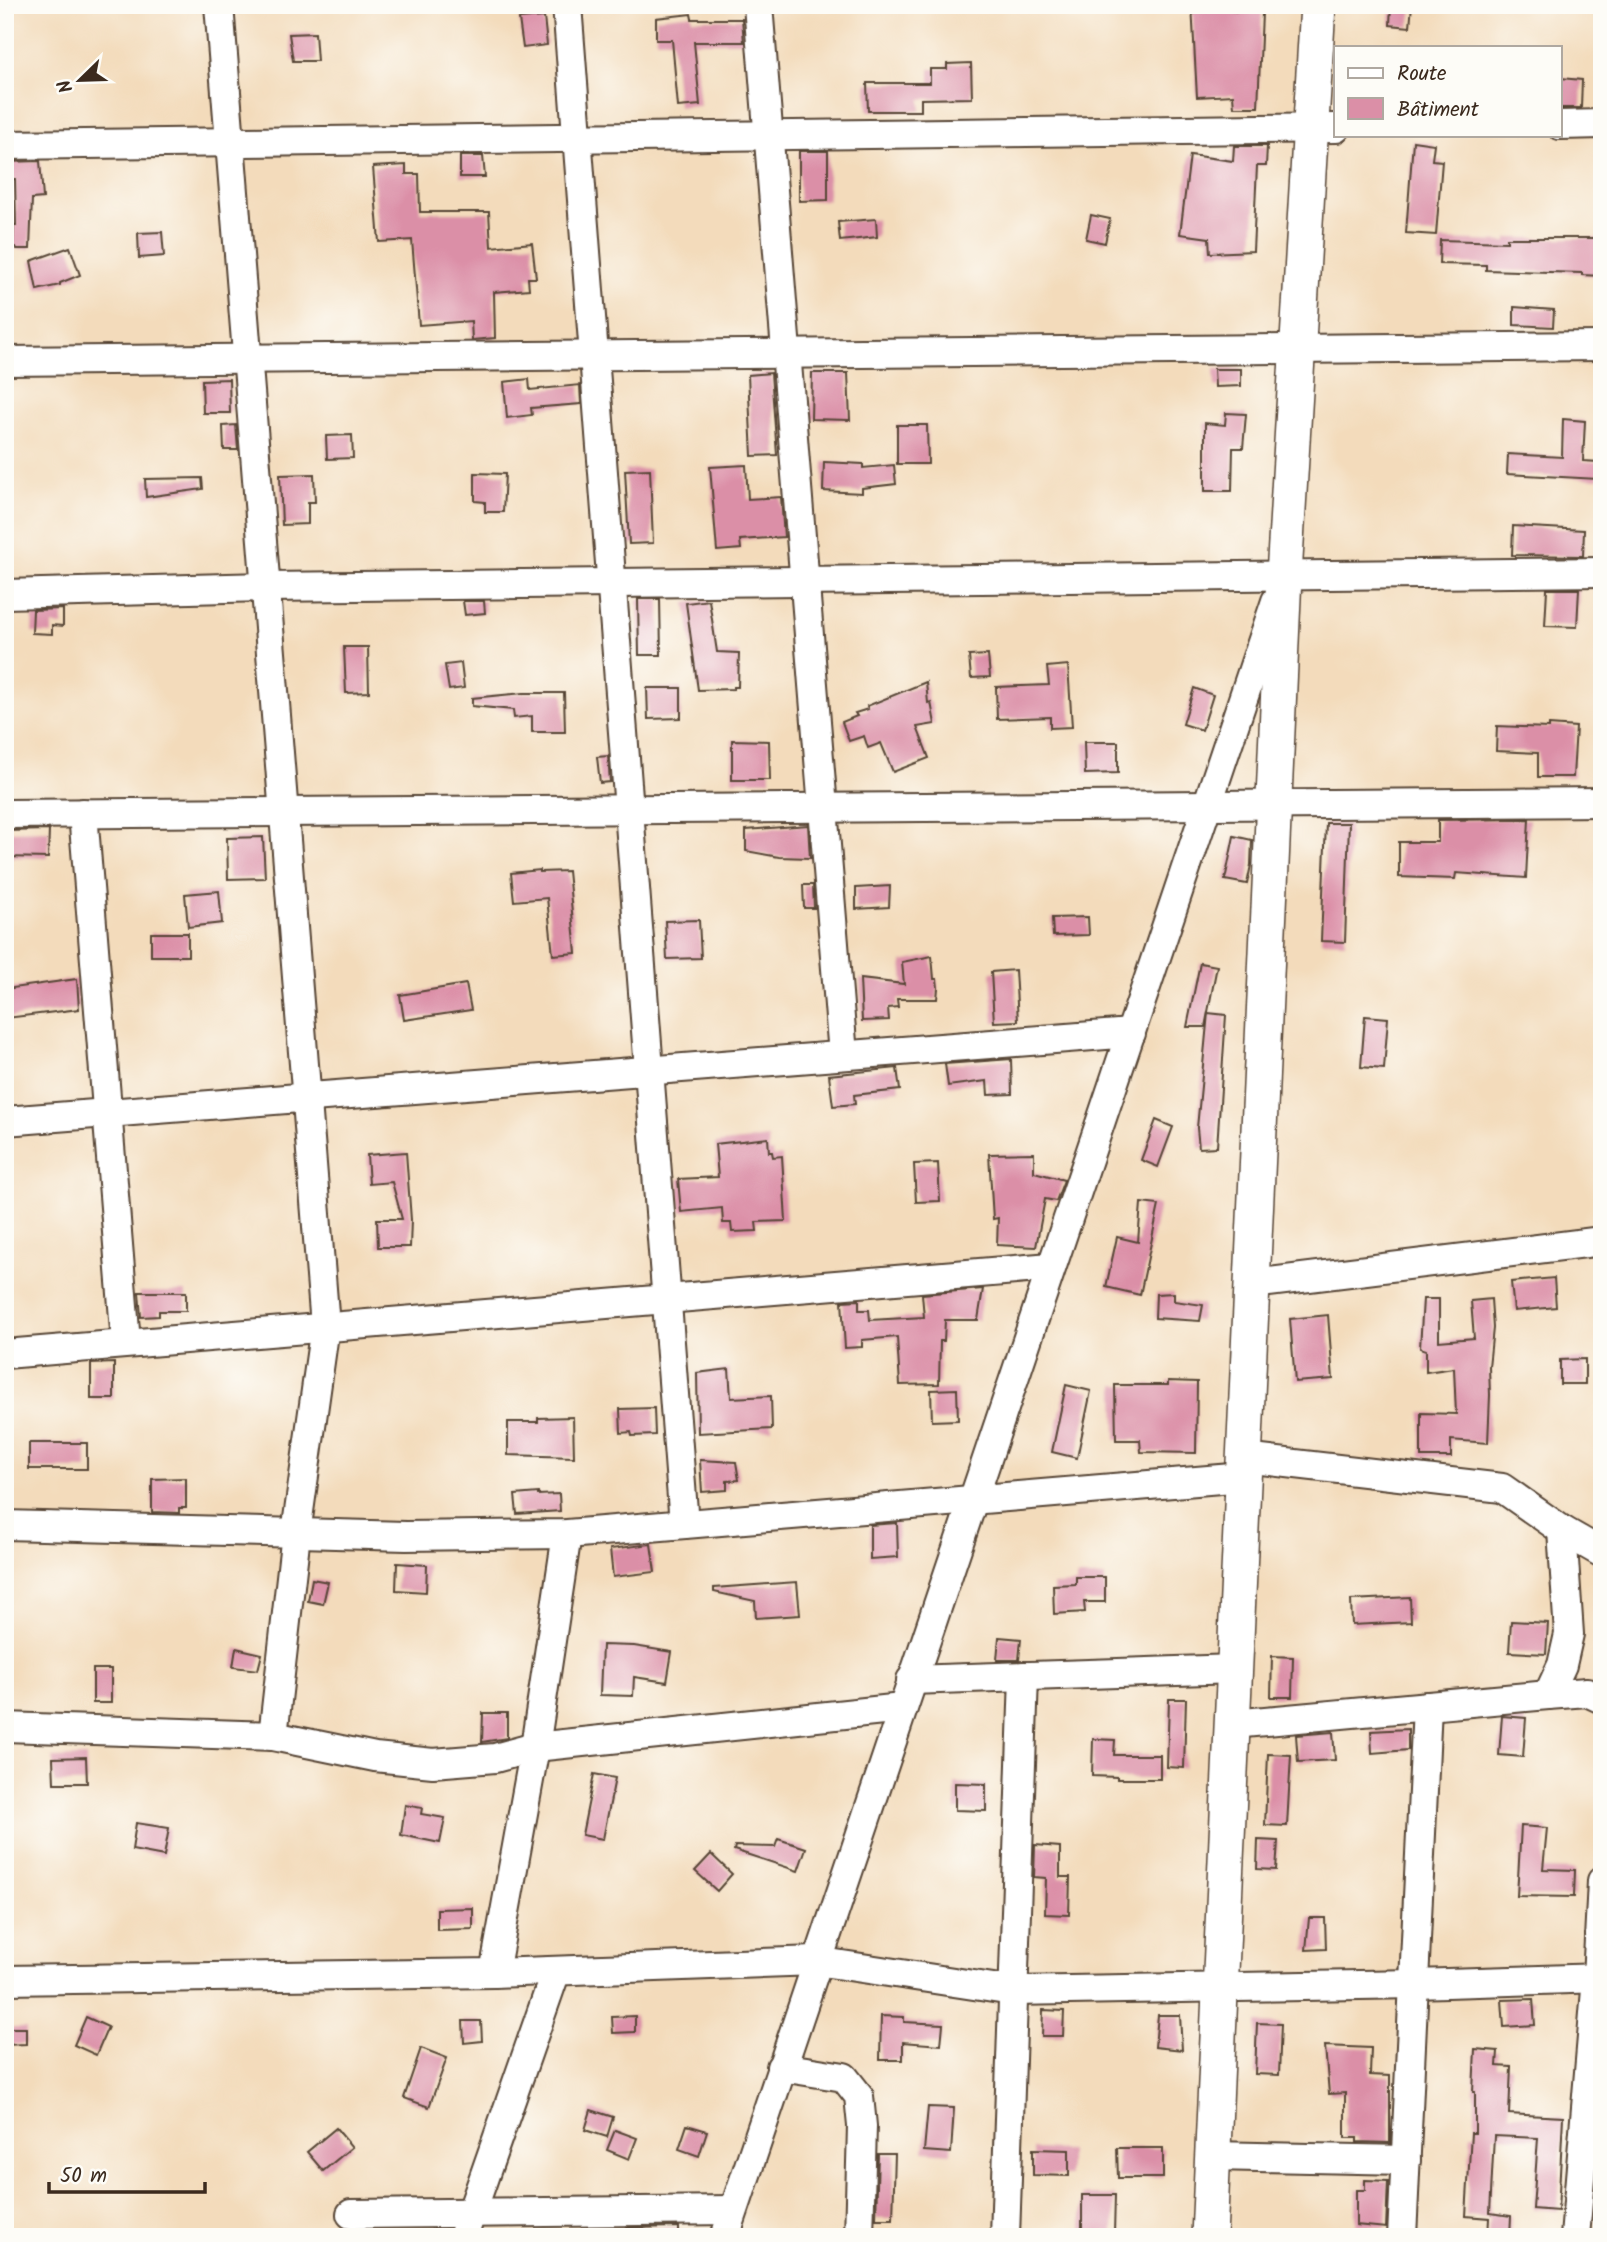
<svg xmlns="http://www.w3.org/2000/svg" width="1607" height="2242" font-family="Kalam,sans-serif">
  <rect width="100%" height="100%" fill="#fdfcf7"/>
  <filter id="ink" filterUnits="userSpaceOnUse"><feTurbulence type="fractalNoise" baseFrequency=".0143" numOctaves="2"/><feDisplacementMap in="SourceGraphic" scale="14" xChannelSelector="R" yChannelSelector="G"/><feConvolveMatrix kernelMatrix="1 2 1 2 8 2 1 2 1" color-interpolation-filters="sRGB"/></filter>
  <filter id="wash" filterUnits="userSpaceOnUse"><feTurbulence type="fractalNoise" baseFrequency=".00686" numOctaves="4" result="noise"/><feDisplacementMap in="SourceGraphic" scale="28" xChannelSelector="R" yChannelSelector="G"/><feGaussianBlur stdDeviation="1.57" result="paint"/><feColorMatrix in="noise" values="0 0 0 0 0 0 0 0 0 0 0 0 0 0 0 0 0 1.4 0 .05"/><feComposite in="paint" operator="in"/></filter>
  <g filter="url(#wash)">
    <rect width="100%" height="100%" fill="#f3dbbb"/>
    <g id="blocks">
      <g fill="#db8fa7">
        <polygon points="1192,5 1216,5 1216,10 1262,13 1258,107 1234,107 1233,95 1197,97"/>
        <polygon points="1391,5 1412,5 1410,27 1390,25"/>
        <polygon points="691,14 692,19 742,19 744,42 694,42 700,105 678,107 672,40 656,40 656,18"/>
        <polygon points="544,17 547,45 523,48 519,19"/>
        <polygon points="315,33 317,61 293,61 289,34"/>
        <polygon points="971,63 972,98 921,99 921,111 868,111 867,83 930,83 930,69 947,69 947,64"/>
        <polygon points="1560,78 1582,80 1581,108 1560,108"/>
        <polygon points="1413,141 1434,144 1432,160 1442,161 1436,235 1406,233"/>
        <polygon points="1234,146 1267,146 1266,166 1257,166 1253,251 1210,253 1209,238 1180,234 1190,155 1233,161"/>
        <polygon points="799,151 828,151 828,200 799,201"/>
        <polygon points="460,156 483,156 485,177 460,177"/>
        <polygon points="40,161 43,198 32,199 30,249 17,249 16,247 13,247 14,225 16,225 15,179 7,179 6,162"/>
        <polygon points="406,165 406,174 419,174 420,212 489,212 491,247 532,243 536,278 528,278 529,289 494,292 495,338 472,340 471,321 419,325 412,240 379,242 373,167"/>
        <polygon points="1091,215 1110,219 1105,243 1086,239"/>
        <polygon points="876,219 877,237 840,241 838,222"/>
        <polygon points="162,232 164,256 139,258 138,233"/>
        <polygon points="1507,238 1602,238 1602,276 1582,275 1582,273 1486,270 1486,265 1439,264 1440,240 1507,242"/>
        <polygon points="70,247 80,275 60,283 60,285 37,290 31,261"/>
        <polygon points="1514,307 1554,310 1553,327 1514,325"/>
        <polygon points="1214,369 1241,369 1241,386 1215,387"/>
        <polygon points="771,373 777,455 752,456 748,375"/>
        <polygon points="812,373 848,373 850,420 811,419"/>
        <polygon points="229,379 230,413 203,413 202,380"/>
        <polygon points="529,379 530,390 580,385 581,404 531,408 532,415 507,418 504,382"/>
        <polygon points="1226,413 1246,414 1243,448 1233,448 1232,491 1205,491 1205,423 1225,425"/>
        <polygon points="1563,419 1585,421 1583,461 1599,462 1598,479 1507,474 1508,454 1562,457"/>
        <polygon points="236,425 238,450 224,450 223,426"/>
        <polygon points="897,425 927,425 928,464 897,464"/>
        <polygon points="352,435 353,458 327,459 326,436"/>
        <polygon points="824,462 863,464 863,468 894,465 896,484 862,488 862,493 823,491"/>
        <polygon points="746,465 748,499 781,497 784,537 740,540 741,549 717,551 710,467"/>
        <polygon points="650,469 653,543 629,544 625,470"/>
        <polygon points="475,473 505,474 503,512 485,512 485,502 475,501"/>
        <polygon points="314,474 315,502 308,502 308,524 282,525 280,475"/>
        <polygon points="202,478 203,489 146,497 145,479"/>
        <polygon points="1513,526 1584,530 1583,556 1512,555"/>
        <polygon points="1547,589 1579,589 1577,627 1545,626"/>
        <polygon points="638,599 660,599 661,655 639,655"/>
        <polygon points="709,600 717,652 739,653 738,687 734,687 734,689 698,690 686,603"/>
        <polygon points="463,601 484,601 485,613 465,615"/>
        <polygon points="63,609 63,626 52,625 52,634 32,633 33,610"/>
        <polygon points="344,647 368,647 369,692 346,693"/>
        <polygon points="988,655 990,677 971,678 969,656"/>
        <polygon points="461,663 464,688 449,690 445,665"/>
        <polygon points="1068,665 1072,727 1050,728 1050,717 997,719 996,687 1049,685 1047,667"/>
        <polygon points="926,682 928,703 931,702 935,724 917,727 929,758 893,772 881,743 868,748 864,736 849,741 842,722 857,716 855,713 868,709 867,706"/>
        <polygon points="647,688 681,688 681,718 648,719"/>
        <polygon points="1194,688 1213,695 1202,730 1183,724"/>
        <polygon points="524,693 564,693 565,732 532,732 532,716 514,718 513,710 472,706 472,698"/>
        <polygon points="1549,725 1576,727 1573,777 1538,777 1538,753 1496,751 1497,726 1549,728"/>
        <polygon points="732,740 769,741 770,780 732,780"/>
        <polygon points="1084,742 1118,742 1118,773 1085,774"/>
        <polygon points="608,756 610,782 600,783 597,757"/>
        <polygon points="1529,819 1526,878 1456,873 1455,879 1399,877 1399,842 1438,842 1438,820"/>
        <polygon points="1326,823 1349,823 1345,942 1321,941"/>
        <polygon points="808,825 810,858 779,857 746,851 746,830"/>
        <polygon points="49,830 48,858 5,857 5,831"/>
        <polygon points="1234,836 1252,840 1251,865 1247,884 1225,880"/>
        <polygon points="263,837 265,878 228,879 227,838"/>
        <polygon points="540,870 540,872 568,871 576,953 553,955 547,898 514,901 511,873"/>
        <polygon points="803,885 813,885 814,908 804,908"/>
        <polygon points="890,886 889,907 856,909 856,888"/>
        <polygon points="219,891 222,923 188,927 185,894"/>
        <polygon points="1088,917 1089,935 1053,936 1052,918"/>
        <polygon points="699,920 701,958 667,959 665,921"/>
        <rect x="151" y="933" width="37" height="23"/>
        <polygon points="932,956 934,979 937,979 938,988 937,999 897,999 898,1007 888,1008 889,1020 862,1021 860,979 904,984 902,962"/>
        <polygon points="1200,963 1217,966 1205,1027 1187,1027"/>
        <polygon points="1015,970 1018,1021 994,1022 991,972"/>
        <polygon points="77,979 79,1009 7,1018 5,989"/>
        <polygon points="466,984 471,1010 404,1020 400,995"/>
        <polygon points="1208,1013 1226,1015 1217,1147 1199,1148 1197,1128"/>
        <polygon points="1365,1016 1388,1018 1384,1069 1361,1067"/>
        <polygon points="1011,1059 1012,1094 988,1095 987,1081 948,1086 945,1064"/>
        <polygon points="897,1068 900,1090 854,1095 855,1104 833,1106 829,1075"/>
        <polygon points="1156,1120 1173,1127 1158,1167 1141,1160"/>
        <polygon points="768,1138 769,1152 772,1152 773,1157 782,1156 786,1221 756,1222 757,1231 732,1232 731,1223 723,1223 722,1208 681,1212 678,1179 718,1177 715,1144"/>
        <polygon points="406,1152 411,1220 410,1247 378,1247 377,1219 402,1219 392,1182 369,1184 367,1155"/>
        <polygon points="1034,1153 1034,1172 1064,1180 1056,1201 1045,1199 1036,1247 997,1245 998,1218 993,1219 989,1154"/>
        <polygon points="938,1163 940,1201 916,1202 914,1164"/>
        <polygon points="1141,1203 1159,1205 1140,1295 1106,1287 1117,1237 1138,1242"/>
        <polygon points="1554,1278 1556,1307 1514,1311 1511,1282"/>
        <polygon points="983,1289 978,1320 945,1320 944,1341 940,1341 939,1384 900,1385 897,1337 862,1340 862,1347 845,1348 842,1301 859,1300 859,1310 869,1310 870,1320 924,1317 922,1294"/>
        <polygon points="139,1292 186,1292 186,1311 159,1311 159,1316 141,1317"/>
        <polygon points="1174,1293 1174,1301 1203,1305 1200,1321 1155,1318 1156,1294"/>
        <polygon points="1423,1299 1439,1299 1439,1341 1474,1338 1471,1301 1491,1299 1493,1328 1489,1367 1490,1395 1488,1443 1451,1440 1451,1457 1421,1457 1421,1413 1456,1414 1454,1368 1426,1372 1426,1350 1420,1348"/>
        <polygon points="1328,1315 1333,1379 1295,1382 1290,1319"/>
        <polygon points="1585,1359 1585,1384 1560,1384 1560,1360"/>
        <polygon points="114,1363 114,1399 91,1399 91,1364"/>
        <polygon points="729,1369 731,1398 771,1396 772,1429 698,1433 697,1373"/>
        <polygon points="1168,1381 1197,1382 1196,1453 1141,1452 1140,1440 1116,1440 1115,1385 1168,1385"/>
        <polygon points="1066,1385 1091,1391 1077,1458 1052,1452"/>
        <polygon points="957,1389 958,1420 932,1421 931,1390"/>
        <polygon points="654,1408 655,1435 632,1436 631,1432 621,1433 620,1409"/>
        <polygon points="573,1417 574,1457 508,1455 508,1422 538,1422 538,1418"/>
        <rect x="29" y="1443" width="58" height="26"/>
        <polygon points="700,1460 736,1462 739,1480 727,1481 727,1490 702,1492"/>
        <polygon points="186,1478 186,1508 179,1508 179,1513 152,1512 152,1479"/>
        <polygon points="538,1493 538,1495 559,1494 560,1511 517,1514 515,1495"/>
        <polygon points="897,1523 898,1557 870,1559 870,1525"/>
        <polygon points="651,1544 655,1572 613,1577 610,1549"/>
        <polygon points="397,1563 427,1565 426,1592 396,1590"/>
        <polygon points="1076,1577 1105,1577 1105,1602 1084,1602 1085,1612 1054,1614 1053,1585 1076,1584"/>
        <polygon points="312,1579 328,1582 323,1604 308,1601"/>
        <polygon points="797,1582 800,1615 756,1618 755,1601 714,1592 714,1588"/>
        <polygon points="1410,1597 1411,1622 1352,1625 1351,1600"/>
        <polygon points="1511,1621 1548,1623 1546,1654 1509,1652"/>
        <polygon points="999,1637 1021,1639 1019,1660 997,1660"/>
        <polygon points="602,1645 634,1646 672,1652 667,1682 634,1677 633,1696 600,1695"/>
        <polygon points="236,1648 262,1654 258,1670 233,1667"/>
        <polygon points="1272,1656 1293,1657 1292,1697 1271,1697"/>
        <rect x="93" y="1669" width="18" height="34"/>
        <polygon points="1169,1699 1186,1699 1184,1768 1167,1767"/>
        <polygon points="483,1713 507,1713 507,1738 482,1742"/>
        <polygon points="1502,1716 1526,1718 1523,1757 1499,1755"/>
        <polygon points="1408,1729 1408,1750 1372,1753 1371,1731"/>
        <polygon points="1333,1732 1335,1760 1298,1762 1296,1735"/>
        <polygon points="1093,1739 1115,1740 1114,1755 1160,1755 1160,1779 1117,1779 1117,1777 1092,1776"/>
        <polygon points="1268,1754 1291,1755 1287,1826 1265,1825"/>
        <polygon points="86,1757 87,1783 54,1783 53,1758"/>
        <polygon points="594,1774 615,1778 603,1839 582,1835"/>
        <polygon points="955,1783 986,1784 986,1811 955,1810"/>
        <polygon points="405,1805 422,1808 421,1814 445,1818 440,1843 401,1835"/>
        <polygon points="136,1823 169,1828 164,1856 132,1850"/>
        <polygon points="1521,1826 1547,1828 1543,1869 1575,1870 1574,1897 1517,1896"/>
        <polygon points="778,1839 806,1848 798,1871 734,1850 735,1846 775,1847"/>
        <polygon points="1258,1840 1278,1841 1276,1870 1257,1869"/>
        <polygon points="1035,1845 1060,1847 1060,1877 1070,1877 1069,1915 1045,1914 1046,1878 1034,1877"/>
        <polygon points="711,1854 732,1874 717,1891 695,1871"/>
        <polygon points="473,1908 473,1929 437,1930 437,1909"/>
        <polygon points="1309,1918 1325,1918 1326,1949 1306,1950"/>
        <polygon points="1533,1999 1535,2025 1504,2027 1502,2000"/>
        <polygon points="1043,2010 1064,2011 1063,2036 1042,2036"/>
        <polygon points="1158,2015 1180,2015 1182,2050 1155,2047"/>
        <polygon points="635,2016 635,2032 613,2033 612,2017"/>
        <polygon points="881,2016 904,2017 904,2022 943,2024 941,2045 903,2042 903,2060 880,2060"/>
        <polygon points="86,2017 108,2027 96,2055 74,2045"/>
        <polygon points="463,2021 481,2021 482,2041 464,2043"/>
        <polygon points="1257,2023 1281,2024 1279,2075 1255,2074"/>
        <polygon points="5,2028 26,2028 26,2044 5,2045"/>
        <polygon points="1325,2046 1371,2048 1370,2075 1390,2076 1390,2143 1357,2142 1357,2138 1345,2138 1345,2093 1329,2094"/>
        <polygon points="421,2048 447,2058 429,2107 404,2098"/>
        <polygon points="1475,2049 1498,2051 1497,2066 1511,2067 1509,2114 1563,2117 1558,2211 1533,2209 1538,2138 1494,2136 1490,2213 1511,2216 1510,2237 1488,2237 1489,2218 1466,2216 1471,2133 1475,2133 1475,2092 1473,2092"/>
        <polygon points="928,2107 954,2108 951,2153 924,2151"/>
        <polygon points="591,2110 613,2117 607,2137 585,2130"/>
        <polygon points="687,2125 707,2131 699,2156 679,2149"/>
        <polygon points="336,2128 352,2147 323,2171 307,2152"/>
        <polygon points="615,2130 637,2138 629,2159 607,2150"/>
        <polygon points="1117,2148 1163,2148 1163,2178 1118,2178"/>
        <polygon points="1033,2149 1069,2150 1069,2176 1033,2175"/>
        <polygon points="878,2154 895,2154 893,2219 876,2219"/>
        <polygon points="1365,2180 1388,2181 1386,2228 1356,2225 1356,2190 1365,2190"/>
        <polygon points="1082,2195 1115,2195 1114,2234 1082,2233"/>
        <polygon points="679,2227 679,2237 626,2237 627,2228"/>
      </g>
    </g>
  </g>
  <g filter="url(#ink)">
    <use href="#blocks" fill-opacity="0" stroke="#574536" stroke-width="2"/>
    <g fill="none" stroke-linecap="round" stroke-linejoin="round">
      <defs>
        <g id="minor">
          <polyline points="219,5 325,1326 296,1533 273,1736"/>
          <polyline points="567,5 684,1524"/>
          <polyline points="758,5 843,1055"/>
          <polyline points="1560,125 1602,124"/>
          <polyline points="5,145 1336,128"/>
          <polyline points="5,361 1602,346"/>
          <polyline points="5,594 265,587 1602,572"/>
          <polyline points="83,813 126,1343"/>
          <polyline points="5,814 1602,802"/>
          <polyline points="5,1121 1131,1033"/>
          <polyline points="1252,1284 1602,1241"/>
          <polyline points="5,1354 1051,1267"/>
          <polyline points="1244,1458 1502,1488 1562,1530 1602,1553"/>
          <polyline points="5,1525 406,1536 567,1534 1244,1477"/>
          <polyline points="911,1680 1235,1669"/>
          <polyline points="1548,1695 1562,1665 1569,1634 1562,1530"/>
          <polyline points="1233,1724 1548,1695 1587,1692 1602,1699"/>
          <polyline points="5,1727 273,1736 375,1757 433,1763 495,1758 535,1747 902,1708"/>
          <polyline points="494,1973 535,1747 567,1534"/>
          <polyline points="5,1980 494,1973 816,1961 1013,1991 1415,1984 1602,1978"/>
          <polyline points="781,2067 844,2077 859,2096 862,2126 859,2237"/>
          <polyline points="1213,2156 1406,2160"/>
          <polyline points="351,2214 733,2210"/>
          <polyline points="463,2237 556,1971"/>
          <polyline points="725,2237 1276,601"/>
          <polyline points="1005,2237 1024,1676"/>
          <polyline points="1402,2237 1427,1706"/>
          <polyline points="1575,2237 1597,1978 1602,1881"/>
        </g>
        <polyline id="major" points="1209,2237 1284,576 1318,5"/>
      </defs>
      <use href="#minor" stroke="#574536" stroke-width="32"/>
      <use href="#major" stroke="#574536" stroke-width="38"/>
      <use href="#minor" stroke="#fff" stroke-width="28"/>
      <use href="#major" stroke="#fff" stroke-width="35"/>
    </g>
  </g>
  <rect width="1607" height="2242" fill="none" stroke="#fdfcf7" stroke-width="28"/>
  <rect x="1334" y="46" width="228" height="91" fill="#fdfcf7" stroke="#afa8a0" stroke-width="2"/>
  <rect x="1348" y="68" width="35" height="10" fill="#ffffff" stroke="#afa8a0" stroke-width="2"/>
  <text x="1397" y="80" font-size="21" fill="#3b2a1e">Route</text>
  <rect x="1348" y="98" width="35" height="21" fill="#db8fa7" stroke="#afa8a0" stroke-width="2"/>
  <text x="1397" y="116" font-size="21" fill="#3b2a1e">Bâtiment</text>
  <g transform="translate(80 80) rotate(247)" stroke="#fdfcf7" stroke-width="5" paint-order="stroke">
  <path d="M0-5L12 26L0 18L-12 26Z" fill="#3b2a1e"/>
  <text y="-10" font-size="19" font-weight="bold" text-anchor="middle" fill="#3b2a1e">N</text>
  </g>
  <path d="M49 2182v10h156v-10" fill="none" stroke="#3b2a1e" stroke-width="3.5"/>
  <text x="60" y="2182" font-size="21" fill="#3b2a1e" stroke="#fdfcf7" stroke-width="5" paint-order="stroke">50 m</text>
</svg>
